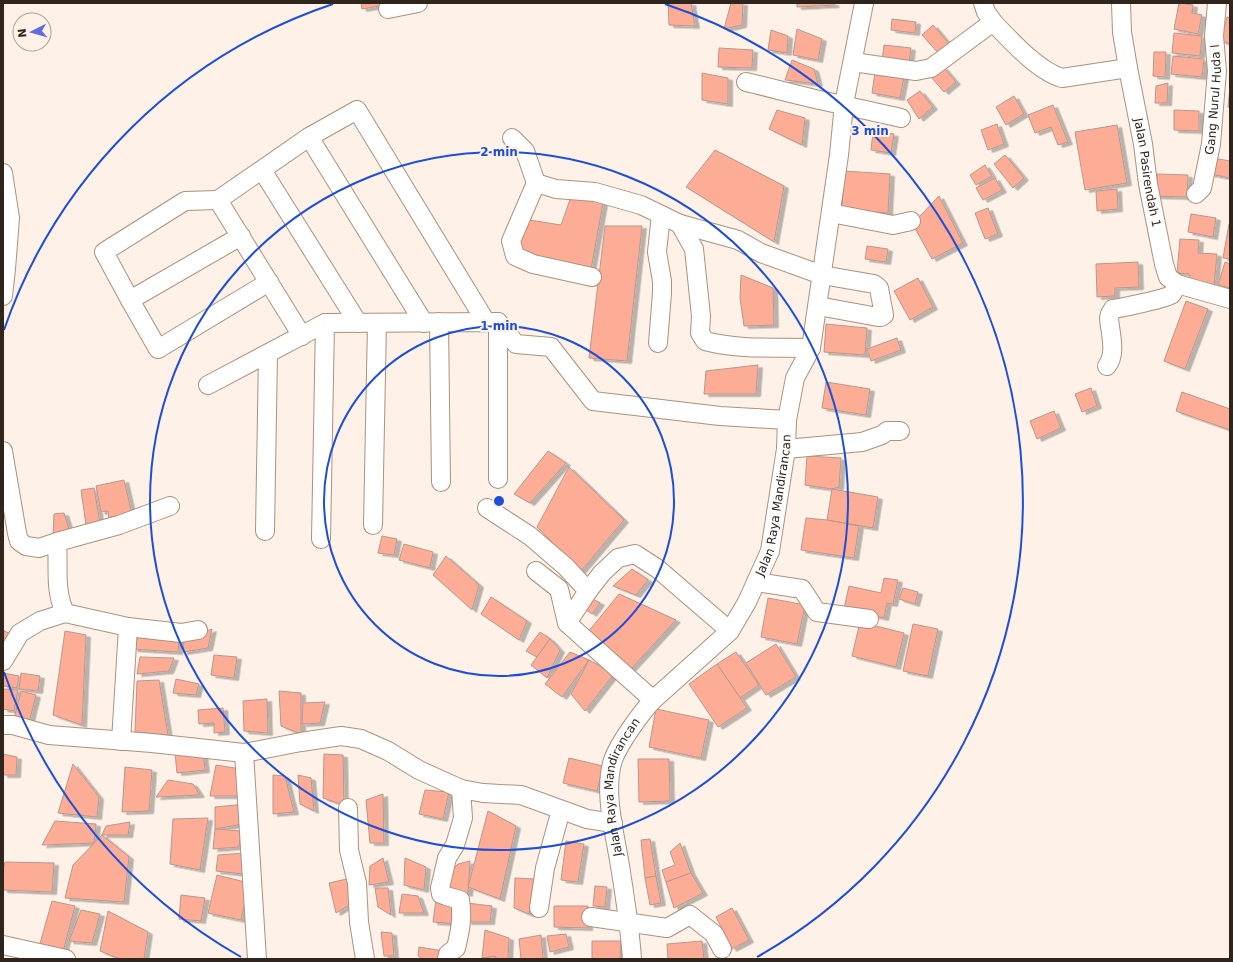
<svg xmlns="http://www.w3.org/2000/svg" width="1233" height="962" font-family="'DejaVu Sans',sans-serif">
  <defs>
    <filter id="shadow"><feDropShadow dx="4.5" dy="2.5" stdDeviation="0" flood-color="#0004"/></filter>
  </defs>
  <rect width="100%" height="100%" fill="#fdf1e8"/>
  <g fill="#fdad96" stroke="#b9978d" filter="url(#shadow)">
    <polygon points="361,3 396,3 362,9"/>
    <polygon points="668,3 691,3 695,26 669,25"/>
    <polygon points="731,3 743,3 742,25 724,29"/>
    <polygon points="797,3 834,3 835,5 797,7"/>
    <polygon points="1179,3 1193,5 1192,13 1202,15 1198,34 1174,29"/>
    <polygon points="1227,17 1230,18 1230,44 1221,41"/>
    <polygon points="892,19 916,22 915,33 891,30"/>
    <polygon points="933,25 950,45 939,54 922,35"/>
    <polygon points="797,29 822,39 818,60 793,55"/>
    <polygon points="771,30 788,36 787,53 768,50"/>
    <polygon points="1174,33 1202,36 1200,56 1172,53"/>
    <polygon points="884,45 911,48 909,63 882,61"/>
    <polygon points="719,48 753,50 752,68 718,67"/>
    <polygon points="1154,52 1166,52 1165,77 1153,76"/>
    <polygon points="1173,56 1204,59 1202,77 1171,74"/>
    <polygon points="792,60 814,69 818,84 785,80"/>
    <polygon points="943,67 956,82 944,92 931,77"/>
    <polygon points="875,72 904,77 900,98 872,93"/>
    <polygon points="702,73 728,78 728,104 702,100"/>
    <polygon points="1168,83 1167,103 1155,103 1156,86"/>
    <polygon points="1230,88 1230,108 1228,107"/>
    <polygon points="920,91 933,107 919,119 907,100"/>
    <polygon points="1014,96 1024,114 1006,125 996,107"/>
    <polygon points="1053,105 1068,142 1058,145 1051,127 1035,133 1028,115"/>
    <polygon points="777,110 805,118 802,145 769,129"/>
    <polygon points="1174,110 1199,111 1199,131 1174,130"/>
    <polygon points="997,124 1004,144 988,150 981,130"/>
    <polygon points="1117,125 1127,183 1085,190 1075,132"/>
    <polygon points="873,132 894,134 891,153 871,150"/>
    <polygon points="715,150 784,186 774,242 686,187"/>
    <polygon points="1005,155 1024,178 1013,188 994,164"/>
    <polygon points="1213,158 1230,161 1230,178 1210,174"/>
    <polygon points="985,165 992,176 976,185 970,175"/>
    <polygon points="844,171 890,174 888,213 842,210"/>
    <polygon points="1157,174 1188,175 1187,197 1156,196"/>
    <polygon points="995,178 1002,190 983,200 976,188"/>
    <polygon points="1117,189 1118,209 1097,211 1096,191"/>
    <polygon points="572,194 603,203 590,275 517,252 523,219 561,225"/>
    <polygon points="939,196 963,243 932,259 911,221 920,216"/>
    <polygon points="988,208 998,234 985,239 975,213"/>
    <polygon points="1191,214 1216,218 1213,237 1188,232"/>
    <polygon points="1229,224 1230,224 1230,259 1223,258"/>
    <polygon points="605,226 642,226 627,361 589,358"/>
    <polygon points="1180,239 1199,240 1198,253 1217,254 1214,286 1189,284 1190,274 1177,273"/>
    <polygon points="867,246 888,249 886,262 865,259"/>
    <polygon points="1138,262 1139,287 1115,288 1115,296 1097,297 1096,264"/>
    <polygon points="1225,262 1230,264 1230,288 1218,285"/>
    <polygon points="741,275 773,288 774,325 744,326 740,298"/>
    <polygon points="918,278 933,307 910,320 894,291"/>
    <polygon points="1186,301 1208,309 1185,369 1164,361"/>
    <polygon points="826,324 867,328 865,355 824,352"/>
    <polygon points="897,338 901,350 871,361 867,349"/>
    <polygon points="758,365 756,394 704,394 706,371"/>
    <polygon points="826,382 870,389 866,415 822,408"/>
    <polygon points="1091,388 1097,406 1082,412 1075,394"/>
    <polygon points="1182,392 1230,409 1230,430 1176,411"/>
    <polygon points="1054,411 1061,428 1037,439 1030,421"/>
    <polygon points="548,451 566,463 530,503 514,494"/>
    <polygon points="807,456 841,458 839,487 832,489 805,485"/>
    <polygon points="569,467 624,520 581,571 537,527"/>
    <polygon points="124,480 132,514 109,519 108,511 101,512 96,486"/>
    <polygon points="94,488 100,523 86,525 81,490"/>
    <polygon points="832,489 878,497 873,528 827,520"/>
    <polygon points="64,513 70,532 53,535 54,514"/>
    <polygon points="806,518 827,520 859,526 854,558 801,550"/>
    <polygon points="382,536 397,539 394,555 378,553"/>
    <polygon points="404,544 433,552 430,568 399,560"/>
    <polygon points="446,556 479,585 472,610 433,575"/>
    <polygon points="632,569 648,580 636,595 613,586"/>
    <polygon points="884,578 898,580 893,604 887,603 884,618 844,609 849,586 881,593"/>
    <polygon points="903,588 918,592 915,604 899,599"/>
    <polygon points="619,594 676,620 630,670 588,632"/>
    <polygon points="491,597 527,621 519,640 481,614"/>
    <polygon points="768,598 805,605 797,644 761,637"/>
    <polygon points="593,599 600,603 592,614 585,609"/>
    <polygon points="860,622 904,633 896,667 852,656"/>
    <polygon points="913,624 938,629 928,676 903,671"/>
    <polygon points="212,629 208,648 183,652 184,639"/>
    <polygon points="3,630 10,634 3,642"/>
    <polygon points="65,631 86,635 82,725 53,715"/>
    <polygon points="540,632 550,639 537,657 526,651"/>
    <polygon points="139,635 179,638 178,652 133,649"/>
    <polygon points="550,639 560,650 547,678 531,665"/>
    <polygon points="776,644 796,677 766,695 746,663"/>
    <polygon points="570,652 589,660 562,697 545,684"/>
    <polygon points="736,652 759,685 740,698 717,664"/>
    <polygon points="214,655 237,657 234,678 211,675"/>
    <polygon points="140,657 174,658 169,671 137,674"/>
    <polygon points="589,660 614,674 585,711 571,694"/>
    <polygon points="717,664 747,708 718,727 689,684"/>
    <polygon points="3,673 19,676 17,688 3,686"/>
    <polygon points="21,673 40,676 38,691 19,689"/>
    <polygon points="176,679 199,684 196,695 173,693"/>
    <polygon points="159,680 168,735 135,732 137,681"/>
    <polygon points="3,689 18,690 14,711 3,709"/>
    <polygon points="21,691 36,695 29,723 14,719"/>
    <polygon points="279,691 301,693 301,734 281,726"/>
    <polygon points="267,699 268,733 244,731 243,701"/>
    <polygon points="325,702 320,723 302,724 303,703"/>
    <polygon points="223,708 225,732 214,733 214,723 199,724 198,710"/>
    <polygon points="656,709 709,720 701,758 649,747"/>
    <polygon points="202,743 205,770 177,773 175,753"/>
    <polygon points="3,754 17,757 16,775 3,775"/>
    <polygon points="324,754 343,755 344,805 323,798"/>
    <polygon points="569,758 603,766 597,791 563,783"/>
    <polygon points="638,759 669,759 670,801 639,802"/>
    <polygon points="73,764 99,797 97,817 58,813"/>
    <polygon points="216,765 241,769 241,796 210,796"/>
    <polygon points="125,767 152,770 149,811 122,812"/>
    <polygon points="273,775 285,776 294,812 273,814"/>
    <polygon points="298,775 311,778 314,811 300,804"/>
    <polygon points="168,780 193,784 200,795 156,797"/>
    <polygon points="425,790 449,792 443,819 419,814"/>
    <polygon points="383,794 384,843 370,843 366,800"/>
    <polygon points="246,804 243,824 215,829 215,807"/>
    <polygon points="488,811 516,826 500,899 468,887"/>
    <polygon points="208,818 200,870 170,864 173,819"/>
    <polygon points="55,821 96,824 94,843 42,845"/>
    <polygon points="130,822 128,835 102,835 106,826"/>
    <polygon points="215,829 241,831 239,847 213,849"/>
    <polygon points="102,835 129,857 124,902 65,898 73,865"/>
    <polygon points="650,839 656,876 645,878 641,840"/>
    <polygon points="566,841 584,844 578,882 561,880"/>
    <polygon points="680,843 691,873 666,882 662,870 675,865 670,852"/>
    <polygon points="244,853 243,874 216,871 218,855"/>
    <polygon points="383,858 389,882 369,885 370,866"/>
    <polygon points="405,858 426,867 424,890 404,885"/>
    <polygon points="470,861 468,894 444,886 448,875 458,864"/>
    <polygon points="5,862 54,863 52,892 3,890 3,870"/>
    <polygon points="691,873 703,893 674,908 666,882"/>
    <polygon points="217,875 249,883 241,920 208,913"/>
    <polygon points="656,876 661,903 650,905 645,878"/>
    <polygon points="351,878 354,902 336,913 329,883"/>
    <polygon points="515,878 535,879 529,914 514,908"/>
    <polygon points="595,886 607,887 605,907 593,906"/>
    <polygon points="375,888 388,888 391,915 378,907"/>
    <polygon points="402,894 418,896 424,913 399,913"/>
    <polygon points="181,895 205,898 201,921 179,919"/>
    <polygon points="436,899 460,901 458,924 433,922"/>
    <polygon points="52,901 75,906 63,952 39,947"/>
    <polygon points="467,903 492,906 490,922 467,922"/>
    <polygon points="554,906 588,906 588,928 554,927"/>
    <polygon points="732,908 749,940 732,949 716,917"/>
    <polygon points="81,910 100,914 92,943 69,941"/>
    <polygon points="108,911 148,932 144,959 120,959 100,951"/>
    <polygon points="485,930 509,938 508,959 482,958"/>
    <polygon points="381,932 392,933 394,956 384,956"/>
    <polygon points="566,934 569,947 550,952 547,936"/>
    <polygon points="541,935 543,959 521,959 519,939"/>
    <polygon points="592,941 621,941 620,959 592,959"/>
    <polygon points="702,941 704,959 668,959 667,944"/>
    <polygon points="419,947 443,951 441,959 420,959 420,957 418,956"/>
    <polygon points="495,956 497,959 482,959 482,958"/>
  </g>
  <g fill="none" stroke-linecap="round" stroke-linejoin="round">
    <defs>
      <g id="minor">
        <polyline points="983,3 986,12 993,22"/>
        <path id="s1" d="M 1121,3 L 1122,32 L 1128,68 L 1143,144 L 1148,184 L 1164,264 L 1168,277 L 1177,284 L 1230,299"/>
        <polyline points="388,9 418,3"/>
        <path d="M 853,62 L 916,71 L 931,68 L 993,22 C 1010,40 1038,71 1062,78 L 1128,68"/>
        <path d="M 746,82 C 768,87 789,93 811,98 C 841,105 871,111 901,118"/>
        <polyline points="309,137 424,323"/>
        <path d="M 512,138 L 525,151 L 536,183 L 556,189 L 595,192 L 641,205 L 680,224 L 694,249 L 701,316 L 700,333 L 705,341 C 739,350 776,347 811,348"/>
        <polyline points="262,170 358,323"/>
        <polyline points="3,173 10,218 6,269 3,296"/>
        <polyline points="536,183 511,241 515,256 533,264 592,277"/>
        <path id="s2" d="M 1196,194 L 1202,188 L 1211,144 L 1217,71 L 1214,36 L 1217,3"/>
        <polyline points="218,200 185,201 104,252 130,300 158,349 269,282"/>
        <polyline points="831,213 893,225 911,221"/>
        <polyline points="680,224 738,240 761,253 822,275 874,284 879,288 884,315 881,317 878,317 818,306"/>
        <polyline points="130,300 241,236"/>
        <polyline points="439,322 441,482"/>
        <polyline points="498,322 498,479"/>
        <polyline points="302,336 218,200 309,137 357,110 486,322"/>
        <polyline points="658,343 662,293 662,281 657,252 661,215"/>
        <path d="M 1107,366 C 1117,353 1110,333 1109,318 L 1110,314 L 1113,309 C 1121,308 1168,298 1171,295 C 1174,293 1175,287 1177,284"/>
        <polyline points="208,385 325,323 498,322 516,344 551,347 593,401 720,416 787,420"/>
        <polyline points="786,449 862,442 882,435 887,431 900,431"/>
        <polyline points="3,451 17,533 19,541 26,546 39,548 57,542 119,525 170,506"/>
        <polyline points="487,508 530,536 566,567 588,591 567,623"/>
        <polyline points="373,525 377,323"/>
        <polyline points="265,531 268,354"/>
        <polyline points="321,539 325,323"/>
        <path d="M 57,542 C 59,567 54,589 65,613"/>
        <polyline points="536,571 559,589 567,623 653,700"/>
        <polyline points="756,582 802,589 817,612 869,619"/>
        <polyline points="588,591 602,573 618,558 635,554 658,569 730,631"/>
        <polyline points="3,661 20,633 40,621 65,613 128,627 181,633 198,630"/>
        <polyline points="3,725 13,725 49,735 152,743 244,753 301,742 341,736 361,739 388,751 419,770 461,789 483,793 521,795 587,819 613,823"/>
        <polyline points="121,741 128,627"/>
        <polyline points="244,753 257,959"/>
        <polyline points="348,808 349,850 357,883 359,922 365,959"/>
        <polyline points="539,908 545,868 561,810"/>
        <polyline points="591,917 667,928 690,915 714,934 722,949"/>
        <polyline points="3,945 66,959"/>
        <path d="M 447,959 L 448,954 L 456,948 C 460,932 463,917 460,900 L 446,896 L 441,894 L 440,888 L 447,858 L 455,845 L 463,818 L 461,789"/>
        <path id="s3" d="M 632,959 C 630,928 625,897 620,866 C 615,834 603,791 613,760 C 619,743 641,713 653,700 L 730,631 L 747,602 L 770,551 L 786,449 L 787,420 L 795,378 L 811,348 L 839,155 L 844,104 L 864,3"/>
      </g>
    </defs>
    <use href="#minor" stroke="#ac927d" stroke-width="20"/>
    <use href="#minor" stroke="#fff" stroke-width="18"/>
  </g>
  <g fill="none" stroke="#1d4ed8" stroke-width="2">
    <circle cx="499" cy="501" r="175"/>
    <circle cx="499" cy="501" r="349"/>
    <path d="M241 957A524 524 0 0 1 4 672M4 330A524 524 0 0 1 333 4M665 4A524 524 0 0 1 757 957"/>
  </g>
  <g text-anchor="middle" dominant-baseline="central" stroke-width="4" stroke-linejoin="round" paint-order="stroke">
    <g font-size="12" fill="#30251d" stroke="#fdf1e8">
      <text stroke="none"><textPath href="#s2" startOffset="98">Gang Nurul Huda I</textPath></text>
      <text stroke="none"><textPath href="#s1" startOffset="172">Jalan Pasirendah 1</textPath></text>
      <text stroke="none"><textPath href="#s3" startOffset="512">Jalan Raya Mandirancan</textPath></text>
      <text stroke="none"><textPath href="#s3" startOffset="176">Jalan Raya Mandirancan</textPath></text>
    </g>
  </g>
  <circle cx="499" cy="501" r="6" fill="#1d4ed8" stroke="#fdf1e8" stroke-width="2"/>
  <g font-size="12" text-anchor="middle" font-weight="bold" fill="#1d4ed8" stroke="#fdf1e8" stroke-width="4" stroke-linejoin="round" paint-order="stroke">
    <text x="870" y="135">3 min</text>
    <text x="499" y="156">2 min</text>
    <text x="499" y="330">1 min</text>
  </g>
  <rect width="1233" height="962" fill="none" stroke="#30251d" stroke-width="8"/>
  <g transform="translate(32 32) rotate(264)"><circle r="19" fill="#fdf1e8" stroke="#ab9f97"/>
  <path d="M0-3L7 15L0 10L-7 15Z" fill="#656ae3"/>
  <text y="-6" font-size="11" font-weight="bold" text-anchor="middle" fill="#30251d">N</text>
  </g>
</svg>
